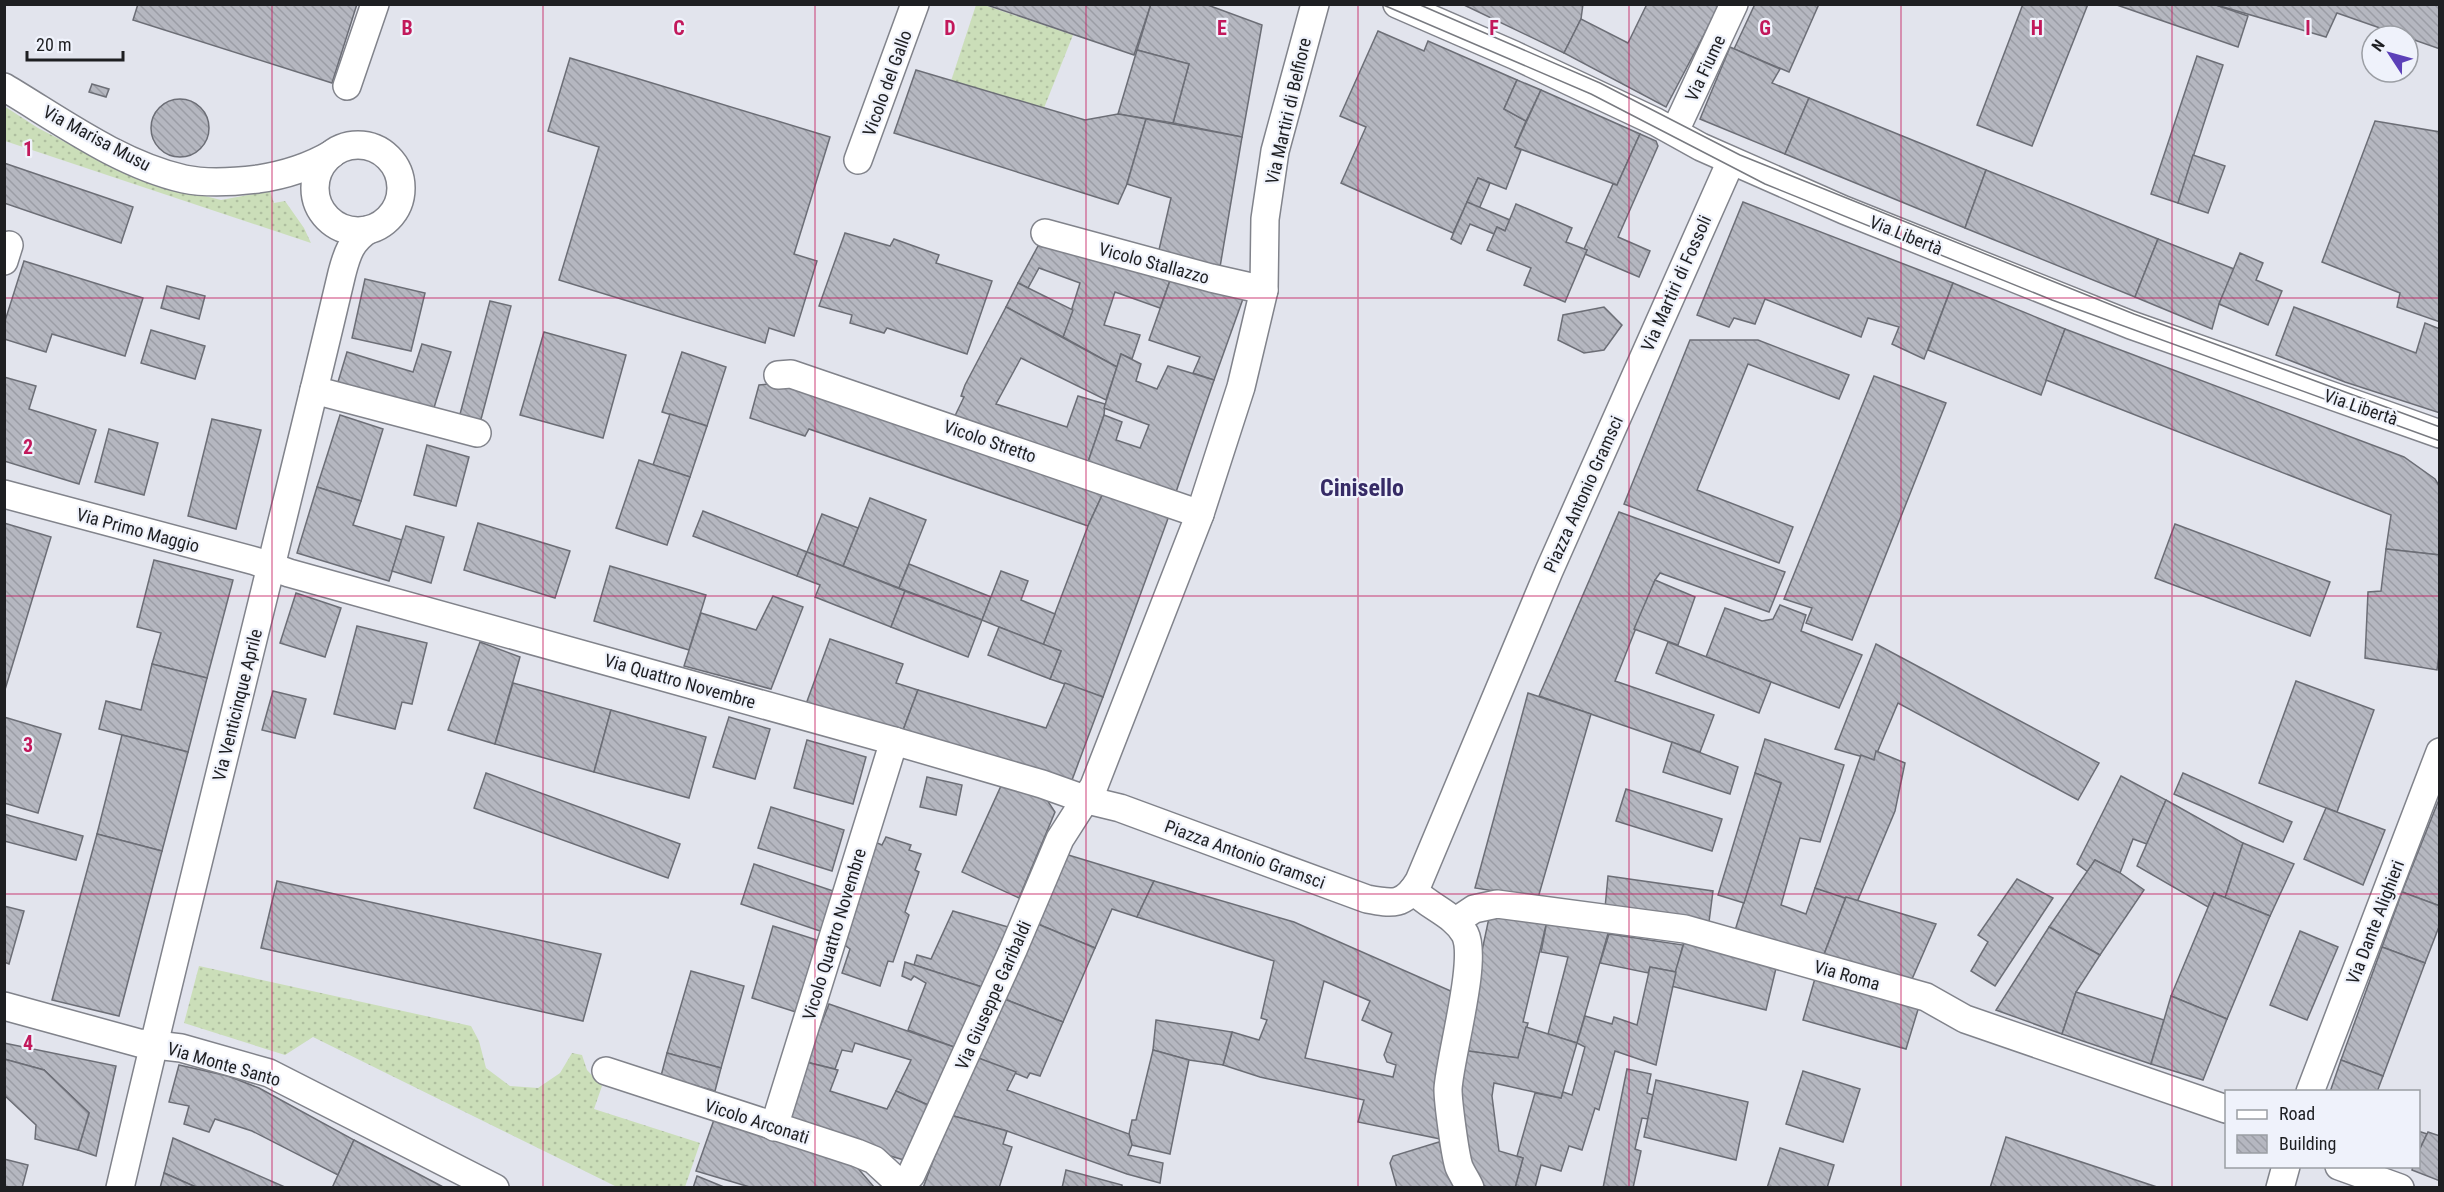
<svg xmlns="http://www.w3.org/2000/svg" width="2444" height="1192" font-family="'Roboto Condensed',sans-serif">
  <defs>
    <pattern id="grass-dots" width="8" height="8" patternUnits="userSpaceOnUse" patternTransform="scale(1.5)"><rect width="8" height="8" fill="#cbdeb9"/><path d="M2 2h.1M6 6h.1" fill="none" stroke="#aebe9f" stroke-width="1.8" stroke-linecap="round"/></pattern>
    <pattern id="building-back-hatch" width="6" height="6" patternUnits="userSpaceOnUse" patternTransform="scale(1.5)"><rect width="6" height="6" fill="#b5b7c0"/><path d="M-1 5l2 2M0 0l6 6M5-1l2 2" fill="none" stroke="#9b9da5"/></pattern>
  </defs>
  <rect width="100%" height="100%" fill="#e2e4ed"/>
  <g fill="url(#grass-dots)">
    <polygon points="976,5 984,5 1073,35 1044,108 951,81"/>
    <polygon points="4,106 38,128 86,153 161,185 221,200 270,191 274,203 285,201 304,228 311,243 5,141"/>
    <polygon points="199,966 471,1026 479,1041 486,1068 510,1086 538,1088 560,1073 572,1053 582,1055 587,1070 602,1086 594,1109 700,1143 685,1187 617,1187 313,1037 285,1055 184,1023"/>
  </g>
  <g fill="url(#building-back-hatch)" stroke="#6c6e76" stroke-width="1.5" fill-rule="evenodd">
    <polygon points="138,4 357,4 332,83 133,20"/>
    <polygon points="984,4 1151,4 1134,55"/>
    <polygon points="1151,4 1205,4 1262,25 1242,137 1173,123 1189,64 1137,50"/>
    <polygon points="1462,4 1583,4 1581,19 1564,53"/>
    <polygon points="1647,4 1720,4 1666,107 1564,53 1581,19 1628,43"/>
    <polygon points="1755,4 1819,4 1789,72 1734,49"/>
    <polygon points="2023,4 2088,4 2032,146 1977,125"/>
    <polygon points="2114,4 2213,4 2248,16 2238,47"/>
    <polygon points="2213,4 2440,4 2440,49 2337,13 2326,37"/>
    <polygon points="1378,31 1424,51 1428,41 1517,80 1504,109 1526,121 1515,147 1521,150 1506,189 1478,178 1453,233 1341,183 1366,127 1340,116"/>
    <polygon points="1730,47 1780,69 1772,83 1809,98 1785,154 1700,119"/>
    <polygon points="1137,50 1189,64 1173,123 1118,114"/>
    <polygon points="2197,56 2223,65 2178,203 2151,194"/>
    <polygon points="570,58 830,137 794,254 817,261 794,336 769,328 765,343 559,280 599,147 548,131"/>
    <polygon points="916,70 1085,120 1118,114 1146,119 1127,184 1118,204 894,133"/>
    <polygon points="1517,80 1541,90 1526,121 1504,109"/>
    <polygon points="92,84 109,89 106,97 89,92"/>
    <polygon points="1541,90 1640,134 1617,185 1515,147"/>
    <polygon points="1809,98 1986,170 1965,228 1785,154"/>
    <circle cx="180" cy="128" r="29"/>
    <polygon points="1146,119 1242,137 1219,273 1158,254 1171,198 1127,184"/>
    <polygon points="2375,121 2440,132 2440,322 2397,307 2400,293 2322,262"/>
    <polygon points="1640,134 1656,141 1658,146 1618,237 1650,251 1639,277 1585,254 1587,250 1584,249 1613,184 1617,185"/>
    <polygon points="2193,155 2225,166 2208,213 2178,203"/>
    <polygon points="4,163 133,207 121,243 4,203"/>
    <polygon points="1986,170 2158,239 2135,297 1965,228"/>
    <polygon points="1478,178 1490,183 1479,209 1467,202"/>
    <polygon points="1467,202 1510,220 1505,231 1497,227 1494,234 1470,224 1461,244 1451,239"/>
    <polygon points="1743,202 1953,283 1924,359 1892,344 1899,327 1868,318 1861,337 1765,299 1755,324 1734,318 1729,327 1697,315"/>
    <polygon points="1516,204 1572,228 1566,242 1587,250 1565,302 1524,285 1531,268 1487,250 1497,227 1505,231"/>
    <polygon points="845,233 890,246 894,239 939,255 936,263 992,281 967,354 887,328 884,333 850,323 852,315 819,306"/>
    <polygon points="2158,239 2234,269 2219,304 2212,329 2135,297"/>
    <polygon points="1038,246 1106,257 1172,275 1160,308 1115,292 1104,325 1140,335 1132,359 1121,354 1117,367 1063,337 1080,283 1039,268 1028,288 1018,283"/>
    <polygon points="2240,253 2263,263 2256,280 2282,291 2268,325 2219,304"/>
    <polygon points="24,261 143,298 125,356 52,334 46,352 4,339 4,324"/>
    <polygon points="1172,275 1244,296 1214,380 1193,373 1200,357 1149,340"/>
    <polygon points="365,279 425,293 411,351 352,338"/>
    <polygon points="1018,283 1073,310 1063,337 1006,307"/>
    <polygon points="1953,283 2065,329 2041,395 1928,350"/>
    <polygon points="167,286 205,296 199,319 161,308"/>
    <polygon points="490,301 511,306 480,423 459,418"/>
    <polygon points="1006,307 1117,367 1106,400 1021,358 996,404 1067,427 1078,396 1105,404 1104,415 1086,468 952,422 964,397 961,396 965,385"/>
    <polygon points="1604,307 1622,325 1604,350 1584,353 1558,340 1563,315"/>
    <polygon points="2294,307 2416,353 2425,323 2440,329 2440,413 2345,382 2276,355"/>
    <polygon points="2065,329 2404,457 2435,479 2440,487 2440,555 2386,549 2391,515 2046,380"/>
    <polygon points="151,330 205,346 195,379 141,363"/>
    <polygon points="544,332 626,355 603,438 520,415"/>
    <polygon points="1690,340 1758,340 1849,375 1839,399 1748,364 1697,490 1793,527 1779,563 1624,504"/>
    <polygon points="422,344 451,352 433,411 338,382 347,352 413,372"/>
    <polygon points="682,352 726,367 707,426 662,412"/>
    <polygon points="1121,354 1141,364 1136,381 1157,389 1168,366 1214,380 1175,495 1086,468 1104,415 1122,422 1116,440 1140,448 1149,425 1104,408"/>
    <polygon points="1874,376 1946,403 1852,640 1806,623 1812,608 1784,599"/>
    <polygon points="4,377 36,386 29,409 96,430 79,484 4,461"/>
    <polygon points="778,383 1104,491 1088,526 809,429 805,436 750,418 759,385"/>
    <polygon points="670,414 707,426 690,477 653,465"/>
    <polygon points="340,415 383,429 361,501 317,487"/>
    <polygon points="212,419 261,430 236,529 188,516"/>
    <polygon points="109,429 158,443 144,495 95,482"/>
    <polygon points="427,445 469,457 456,506 414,495"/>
    <polygon points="639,460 690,477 667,545 616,528"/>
    <polygon points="317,487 361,501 353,525 402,540 389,581 297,553"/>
    <polygon points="1104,491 1170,513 1103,697 1050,679 1061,651 1043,645 1088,526"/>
    <polygon points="870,498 926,520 899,588 843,566"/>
    <polygon points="703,511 807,552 797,576 693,536"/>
    <polygon points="1619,512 1785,572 1769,612 1660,573 1655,580 1615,681 1714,715 1700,752 1539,696"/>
    <polygon points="822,514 858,528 843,566 807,552"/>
    <polygon points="4,523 51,537 4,693"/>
    <polygon points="478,523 570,551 555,598 464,570"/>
    <polygon points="2175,524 2330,582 2310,636 2155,578"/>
    <polygon points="406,526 444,537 431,583 392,571"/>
    <polygon points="2386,549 2440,555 2440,646 2437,670 2365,658 2368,592 2381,591"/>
    <polygon points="807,552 905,591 891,627 815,597 820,585 797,576"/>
    <polygon points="154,560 233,580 207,678 152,664 161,633 137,627"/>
    <polygon points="909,564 991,597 982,620 899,588"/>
    <polygon points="610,566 706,595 689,650 594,621"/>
    <polygon points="1001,571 1028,581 1021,600 1055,614 1043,645 982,620"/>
    <polygon points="1655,580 1695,597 1678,645 1634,629"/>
    <polygon points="905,591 982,620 968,657 891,627"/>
    <polygon points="296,593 341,608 325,657 280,643"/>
    <polygon points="773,596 803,607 771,689 684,666 701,613 756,630"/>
    <polygon points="1780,605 1806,615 1801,631 1862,655 1839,708 1706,657 1725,608 1762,621 1773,619"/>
    <polygon points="357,626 427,643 412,704 402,702 395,729 334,714"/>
    <polygon points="999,627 1061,651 1050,679 988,655"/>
    <polygon points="830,639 903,664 896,683 918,690 902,733 806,704"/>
    <polygon points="480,642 520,657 495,744 448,730"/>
    <polygon points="1668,642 1771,682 1759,713 1656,673"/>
    <polygon points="1876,644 2099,763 2078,800 1898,703 1874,760 1835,749"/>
    <polygon points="152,664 207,678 188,752 99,729 106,701 141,710"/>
    <polygon points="2296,681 2374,710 2337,812 2259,783"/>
    <polygon points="513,683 611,710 594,772 495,744"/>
    <polygon points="1065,683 1103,697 1072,780 902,733 918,690 1046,728"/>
    <polygon points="273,691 306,699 295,738 262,730"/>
    <polygon points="1528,693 1591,714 1538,898 1475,888"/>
    <polygon points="611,710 706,737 689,798 594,772"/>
    <polygon points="4,717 61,734 38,813 4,803"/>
    <polygon points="729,717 770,729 755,779 713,767"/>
    <polygon points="122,735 188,752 162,851 97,834"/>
    <polygon points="1765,739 1844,765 1820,842 1800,838 1781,905 1806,914 1815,888 1846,897 1823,957 1733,937 1781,783 1755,773"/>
    <polygon points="807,740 866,757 853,804 794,788"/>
    <polygon points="1672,742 1738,767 1730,794 1663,772"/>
    <polygon points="1876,751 1905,763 1895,811 1857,902 1815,888 1861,755 1874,760"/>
    <polygon points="486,773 680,844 668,878 474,808"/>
    <polygon points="1755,773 1781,783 1744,903 1718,895"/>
    <polygon points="2183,773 2292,822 2283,842 2174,794"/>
    <polygon points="2121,776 2166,800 2147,844 2133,839 2120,873 2095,860 2088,872 2077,864"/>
    <polygon points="927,777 962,785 956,815 920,807"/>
    <polygon points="1001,786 1047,800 1055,812 1019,898 962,872"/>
    <polygon points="1626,789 1722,819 1712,851 1616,821"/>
    <polygon points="2440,797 2440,906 2402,892"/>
    <polygon points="2166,800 2243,843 2225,898 2214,893 2208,907 2137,866"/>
    <polygon points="771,807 844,830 832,871 758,848"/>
    <polygon points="2326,808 2385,830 2363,885 2304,859"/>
    <polygon points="4,814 83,836 76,860 4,841"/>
    <polygon points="97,834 162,851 119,1016 52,1000"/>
    <polygon points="886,837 911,845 909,850 921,854 915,870 919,872 905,912 909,915 893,962 888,961 880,986 842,973 850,949 843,944 875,842 882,845"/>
    <polygon points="2243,843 2294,864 2270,916 2225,898"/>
    <polygon points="1065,854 1154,881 1137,917 1112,909 1095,948 1033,922"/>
    <polygon points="2095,860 2120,873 2144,890 2100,955 2049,927"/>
    <polygon points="754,864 836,892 823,932 741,904"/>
    <polygon points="1608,876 1713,891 1709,922 1605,908"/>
    <polygon points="2017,879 2053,898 1995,986 1971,971 1988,942 1978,935"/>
    <polygon points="277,881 601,954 583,1021 261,948"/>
    <path d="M 1154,881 L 1294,922 L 1453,992 L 1450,1141 L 1358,1122 L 1364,1100 L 1260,1077 L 1223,1065 L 1232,1032 L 1259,1040 L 1267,1020 L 1261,1018 L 1274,961 L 1137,917 ZM 1324,981 L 1370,1001 L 1362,1020 L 1392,1033 L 1384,1055 L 1387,1062 L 1396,1065 L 1393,1077 L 1305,1058 Z"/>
    <polygon points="2402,892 2440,906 2440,924 2425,963 2382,947"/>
    <polygon points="2214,893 2270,916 2227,1019 2171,996"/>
    <polygon points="1846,897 1936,924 1909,986 1823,957"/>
    <polygon points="4,906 24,911 9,964 4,962"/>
    <polygon points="953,911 1008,927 982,987 914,965 917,955 931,959"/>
    <polygon points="1490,913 1547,921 1523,1022 1528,1023 1518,1058 1461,1050"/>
    <polygon points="1547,921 1609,930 1577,1043 1548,1034 1568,957 1541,952"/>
    <polygon points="1033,922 1095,948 1063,1022 999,997"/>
    <polygon points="773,926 820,941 799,1013 752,998"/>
    <polygon points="2049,927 2100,955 2076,992 2062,1034 1996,1010"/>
    <polygon points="2300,931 2338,947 2307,1020 2270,1005"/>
    <polygon points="1609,934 1683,945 1676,972 1650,967 1648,973 1600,963"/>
    <polygon points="1684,943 1777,964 1766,1010 1671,986"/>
    <polygon points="2382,947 2425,963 2383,1076 2341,1060"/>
    <polygon points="905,962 982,987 954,1047 908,1030 926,983 914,976 911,980 902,976"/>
    <polygon points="1650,967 1676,972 1656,1065 1615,1051 1599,1110 1595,1108 1582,1150 1569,1146 1561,1171 1541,1165 1535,1188 1515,1188 1523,1158 1517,1156 1535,1093 1561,1098 1563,1092 1572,1095 1585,1047 1577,1043 1585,1016 1612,1024 1614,1017 1637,1025"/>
    <polygon points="691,971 744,986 721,1068 667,1053"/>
    <polygon points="1816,975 1920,1003 1906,1049 1803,1020"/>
    <polygon points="2076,992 2164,1020 2151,1064 2062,1034"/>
    <polygon points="2171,996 2227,1019 2203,1080 2151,1064"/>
    <polygon points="999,997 1063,1022 1040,1076 1030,1073 1027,1078 973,1056"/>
    <polygon points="829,1004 954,1047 928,1105 896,1091 911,1060 855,1043 852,1052 842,1050 835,1069 806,1062"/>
    <polygon points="1156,1020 1232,1032 1223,1065 1189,1060 1153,1050"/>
    <polygon points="1526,1027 1577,1043 1561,1098 1494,1083 1492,1096 1499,1151 1523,1158 1515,1188 1490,1188 1476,1183 1456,1092 1461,1050 1518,1058"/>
    <polygon points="4,1043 116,1066 96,1156 78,1150 89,1113 44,1070 4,1059"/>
    <polygon points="1153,1050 1189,1060 1170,1154 1132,1145 1129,1134 1132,1120 1136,1120"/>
    <polygon points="667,1053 721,1068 715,1091 661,1076"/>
    <polygon points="973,1056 1016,1072 1007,1090 1129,1134 1132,1145 1128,1155 1163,1163 1160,1183 1127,1174 1007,1131 950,1115"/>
    <polygon points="4,1059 44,1070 89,1113 78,1150 35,1139 36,1125 4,1095"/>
    <polygon points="2341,1060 2383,1076 2377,1092 2330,1092"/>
    <polygon points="806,1062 838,1070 830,1091 887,1109 896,1091 928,1105 904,1160 783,1124"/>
    <polygon points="179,1065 228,1076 259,1088 354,1140 338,1175 252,1131 215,1119 209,1132 184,1124 189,1106 169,1102"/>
    <polygon points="1627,1069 1651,1074 1647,1093 1653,1095 1648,1119 1642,1118 1635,1149 1641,1151 1633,1188 1603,1188"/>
    <polygon points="1803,1071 1860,1089 1843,1142 1786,1124"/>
    <polygon points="1656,1080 1748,1102 1736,1160 1644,1137"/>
    <polygon points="716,1114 849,1158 874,1187 753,1188 696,1171"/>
    <polygon points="950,1115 1007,1131 1003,1144 1012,1147 999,1188 923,1188"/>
    <polygon points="2418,1131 2427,1134 2418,1153"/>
    <polygon points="2428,1132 2440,1136 2440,1181 2412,1170 2413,1166 2418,1166 2418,1153"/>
    <polygon points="2006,1137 2160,1188 1990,1188"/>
    <polygon points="173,1138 287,1188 198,1188 164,1173"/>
    <polygon points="354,1140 445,1188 332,1188"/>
    <polygon points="1439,1142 1454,1188 1397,1188 1390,1163 1393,1156"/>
    <polygon points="1780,1148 1834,1165 1827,1188 1767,1188"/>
    <polygon points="4,1159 28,1165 22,1188 4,1188"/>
    <polygon points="1066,1170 1122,1185 1122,1188 1062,1188"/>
    <polygon points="164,1173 198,1188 160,1188"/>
    <polygon points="697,1176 724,1187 724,1188 693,1188"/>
  </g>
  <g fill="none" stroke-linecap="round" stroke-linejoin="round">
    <defs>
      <g id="street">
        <polyline points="1397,4 1514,55 1656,122 1701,147 1844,210 2131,325 2440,434"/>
        <polyline points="347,86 375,4"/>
        <path d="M 4,87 C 61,121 119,164 184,179 C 208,184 234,182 258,179 C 285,175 308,168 332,154"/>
        <polyline points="1675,131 1734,4"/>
        <circle cx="358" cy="188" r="43"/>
        <polyline points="858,160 915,4"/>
        <polyline points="1045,233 1211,278 1264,290"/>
        <polyline points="4,261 9,245"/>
        <polyline points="778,375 791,374 1200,514"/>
        <polyline points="314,390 477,433"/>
        <path d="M 4,494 L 255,561 L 289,573 L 894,741 L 1042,784 L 1087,800 L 1120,808 L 1367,899 C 1393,904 1404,906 1419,881 L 1549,571 L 1731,161"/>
        <path d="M 1413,890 C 1429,907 1454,914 1465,934 C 1478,960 1450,1056 1448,1089 C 1448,1102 1455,1155 1459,1167 C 1462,1174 1467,1181 1470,1188"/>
        <polyline points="1456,921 1474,909 1497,904 1685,929 1926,997 1965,1019 2226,1109"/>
        <polyline points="4,1006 139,1043 181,1048 269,1073 495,1188"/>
        <polyline points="606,1071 857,1153 874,1160 900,1184"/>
        <polyline points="2310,1092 2440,752"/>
        <polyline points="774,1127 894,741"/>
        <polyline points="2339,1166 2400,1188"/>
        <path d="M 120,1188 C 191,882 270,578 342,273 C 347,254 351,241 368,230"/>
        <polyline points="896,1188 911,1175 1013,950 1060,839 1094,786 1200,514 1241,387 1264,290 1265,219 1275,151 1315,4"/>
        <polyline points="2280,1188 2286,1166"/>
      </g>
    </defs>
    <use href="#street" stroke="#81838b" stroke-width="30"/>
    <use href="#street" stroke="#fff" stroke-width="27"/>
    <g stroke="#787a80" stroke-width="1.5">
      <polyline points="1381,4 1591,94 1765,184 2052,300 2440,441"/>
      <polyline points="1418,4 1600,83 1740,155 2134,314 2440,427"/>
    </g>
  </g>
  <path fill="none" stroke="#c2185b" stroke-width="1.5" stroke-opacity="0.55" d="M 272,4 L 272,1188M 543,4 L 543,1188M 815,4 L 815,1188M 1086,4 L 1086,1188M 1358,4 L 1358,1188M 1629,4 L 1629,1188M 1901,4 L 1901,1188M 2172,4 L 2172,1188M 4,298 L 2440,298M 4,596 L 2440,596M 4,894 L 2440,894"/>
  <g text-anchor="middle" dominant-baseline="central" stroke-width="4.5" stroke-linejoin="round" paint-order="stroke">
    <g font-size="18" fill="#1e1f22" stroke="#eff2fb">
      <text transform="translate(1705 68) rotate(-65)">Via Fiume</text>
      <text transform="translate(887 83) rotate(-70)">Vicolo del Gallo</text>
      <text transform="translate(1288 111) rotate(-77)">Via Martiri di Belfiore</text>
      <text transform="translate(97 138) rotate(28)">Via Marisa Musu</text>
      <text transform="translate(1906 235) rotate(22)">Via Libertà</text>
      <text transform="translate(1154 263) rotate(15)">Vicolo Stallazzo</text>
      <text transform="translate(1676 283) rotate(-66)">Via Martiri di Fossoli</text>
      <text transform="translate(2361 407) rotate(19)">Via Libertà</text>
      <text transform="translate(990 441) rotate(19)">Vicolo Stretto</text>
      <text transform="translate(1583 494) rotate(-66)">Piazza Antonio Gramsci</text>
      <text transform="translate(138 530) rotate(15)">Via Primo Maggio</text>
      <text transform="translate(680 681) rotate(16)">Via Quattro Novembre</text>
      <text transform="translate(237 705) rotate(-76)">Via Venticinque Aprile</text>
      <text transform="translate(1245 854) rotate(20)">Piazza Antonio Gramsci</text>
      <text transform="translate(2375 922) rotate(-69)">Via Dante Alighieri</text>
      <text transform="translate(834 934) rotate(-73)">Vicolo Quattro Novembre</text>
      <text transform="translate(1847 975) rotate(16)">Via Roma</text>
      <text transform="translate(993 995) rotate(-66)">Via Giuseppe Garibaldi</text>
      <text transform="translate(224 1064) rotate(16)">Via Monte Santo</text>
      <text transform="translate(757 1121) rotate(18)">Vicolo Arconati</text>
    </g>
    <g font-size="24" font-weight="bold" fill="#362b66" stroke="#eff2fb">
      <text x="1362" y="488">Cinisello</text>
    </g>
  </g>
  <g font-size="20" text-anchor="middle" font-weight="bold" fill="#c2185b" stroke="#eff2fb" stroke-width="4.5" stroke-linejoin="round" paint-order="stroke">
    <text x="407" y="35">B</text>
    <text x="679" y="35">C</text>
    <text x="950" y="35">D</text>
    <text x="1222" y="35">E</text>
    <text x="1494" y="35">F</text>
    <text x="1765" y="35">G</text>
    <text x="2037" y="35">H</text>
    <text x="2308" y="35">I</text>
    <text x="28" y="156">1</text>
    <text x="28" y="454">2</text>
    <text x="28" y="752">3</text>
    <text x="28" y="1050">4</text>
  </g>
  <rect width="2444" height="1192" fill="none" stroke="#1e1f22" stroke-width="12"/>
  <rect x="2225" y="1090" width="195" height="78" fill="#eff2fb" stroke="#9b9ea4" stroke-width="1.5"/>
  <rect x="2237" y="1110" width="30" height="9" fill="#ffffff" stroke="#9b9ea4" stroke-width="1.5"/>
  <text x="2279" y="1120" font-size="18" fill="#1e1f22">Road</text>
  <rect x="2237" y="1135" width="30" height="18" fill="url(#building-back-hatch)" stroke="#9b9ea4" stroke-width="1.5"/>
  <text x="2279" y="1150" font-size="18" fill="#1e1f22">Building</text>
  <g transform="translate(2390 54) rotate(306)"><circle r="28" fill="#eff2fb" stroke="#9b9ea4" stroke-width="1.5"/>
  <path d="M0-4.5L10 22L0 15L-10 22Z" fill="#5c40b8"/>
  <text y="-9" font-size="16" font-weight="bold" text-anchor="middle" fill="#1e1f22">N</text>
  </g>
  <path d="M27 51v9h96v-9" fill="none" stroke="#1e1f22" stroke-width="3"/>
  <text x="36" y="51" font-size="18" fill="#1e1f22" stroke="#eff2fb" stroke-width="4.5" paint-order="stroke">20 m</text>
</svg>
